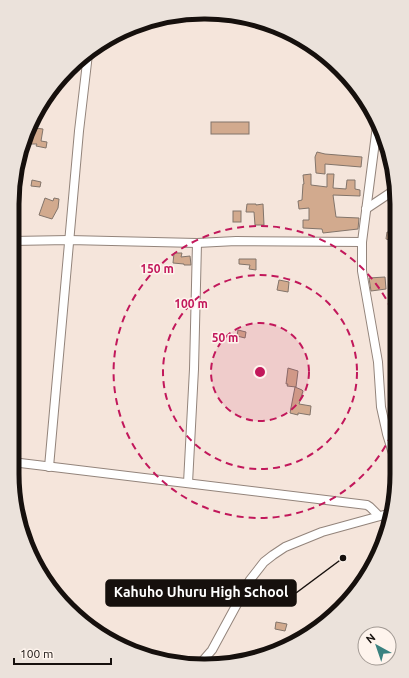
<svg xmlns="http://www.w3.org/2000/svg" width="409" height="678" font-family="Ubuntu,sans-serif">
  <rect width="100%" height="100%" fill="#f5e5db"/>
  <g fill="#d2aa8e" stroke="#82746a">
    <rect x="211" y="122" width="38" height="12"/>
    <polygon points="35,128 43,129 41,141 47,142 46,148 36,146 37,144 27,144 27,135 34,135"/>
    <polygon points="317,152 325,154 362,157 361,167 325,164 325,174 316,173 315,157"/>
    <polygon points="311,174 311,185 327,187 327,174 334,174 333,188 346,189 347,180 355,180 355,189 360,190 360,196 333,195 336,217 359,218 358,229 323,233 322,229 303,228 303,220 309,220 309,208 299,209 298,201 302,200 303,184 304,184 303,175"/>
    <polygon points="32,180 41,182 40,187 31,186"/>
    <polygon points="45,198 53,201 54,198 59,199 58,208 52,219 39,215"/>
    <polygon points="247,204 256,204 256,205 263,204 264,225 255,225 254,212 246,212"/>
    <rect x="233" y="211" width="8" height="11"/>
    <polygon points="387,232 397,234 397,242 386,239"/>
    <polygon points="174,253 182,253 181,257 190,256 191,265 184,265 184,264 173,263"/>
    <polygon points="239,259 256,259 256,270 249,269 250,265 239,264"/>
    <polygon points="385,277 386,289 371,291 369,278"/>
    <polygon points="279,280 289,282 288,292 277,290"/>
    <polygon points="238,330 246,332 245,338 237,336"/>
    <polygon points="288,368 298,371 296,387 287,386 288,384 286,384"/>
    <polygon points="295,387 302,390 303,391 299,404 311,406 310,415 298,413 298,415 290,413"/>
    <polygon points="395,396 397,407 397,426 394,426 389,397"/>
    <polygon points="276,622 287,624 285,631 275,629"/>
  </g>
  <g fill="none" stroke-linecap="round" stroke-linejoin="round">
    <defs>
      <g id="minor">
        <polyline points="377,126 362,242 362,271 378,362 381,407 387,434 395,460 397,477"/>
        <polyline points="366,209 396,189"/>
        <polyline points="12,241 69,240 197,243 236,241 362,242"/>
        <polyline points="12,462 367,505 370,507 379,516"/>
        <polyline points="49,467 79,131 88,54"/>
        <polyline points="188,483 194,369 197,243"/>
        <polyline points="199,665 212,650 250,580 264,562 273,555 285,547 322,532 391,513"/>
      </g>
    </defs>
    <use href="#minor" stroke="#93847b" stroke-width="10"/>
    <use href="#minor" stroke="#fff" stroke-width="8"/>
  </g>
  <circle cx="260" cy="372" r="49" fill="#c2185b" fill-opacity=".12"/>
  <g fill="none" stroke="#c2185b" stroke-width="2" stroke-dasharray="7 5">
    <circle cx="260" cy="372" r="49"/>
    <circle cx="260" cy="372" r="97"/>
    <path d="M396 424A146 146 0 1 1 396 320"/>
  </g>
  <path d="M0 0H409V678H0ZM204 19H205A185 185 0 0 1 390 204V474A185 185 0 0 1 205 659H204A185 185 0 0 1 19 474V204A185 185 0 0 1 204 19Z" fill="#ebe2db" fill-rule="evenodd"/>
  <path fill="none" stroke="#16100d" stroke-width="5" d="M204 19H205A185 185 0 0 1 390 204V474A185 185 0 0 1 205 659H204A185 185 0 0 1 19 474V204A185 185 0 0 1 204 19Z"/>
  <circle cx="260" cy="372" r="6" fill="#c2185b" stroke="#fef4ed" stroke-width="2"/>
  <g font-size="12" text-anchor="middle" font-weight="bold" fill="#c2185b" stroke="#fef4ed" stroke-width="3" stroke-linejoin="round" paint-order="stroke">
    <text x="157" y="273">150 m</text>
    <text x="191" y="308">100 m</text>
    <text x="225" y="342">50 m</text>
  </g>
  <path fill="none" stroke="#16100d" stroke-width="1.5" d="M343 558L296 593"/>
  <circle fill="#16100d" stroke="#fef4ed" stroke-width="1.5" cx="343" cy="558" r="4"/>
  <rect fill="#16100d" stroke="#16100d" stroke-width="1.5" x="106" y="580" width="190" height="26" rx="4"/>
  <g font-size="14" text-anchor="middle" font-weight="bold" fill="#fff">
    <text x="201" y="597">Kahuho Uhuru High School</text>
  </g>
  <g transform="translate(377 646) rotate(320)"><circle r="19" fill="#fef4ed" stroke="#a19993"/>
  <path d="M0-3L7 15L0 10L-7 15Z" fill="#3a8280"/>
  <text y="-6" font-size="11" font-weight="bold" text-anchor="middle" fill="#16100d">N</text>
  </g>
  <path d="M14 658v6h97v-6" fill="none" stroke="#16100d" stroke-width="2"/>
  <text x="20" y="658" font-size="12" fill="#16100d" stroke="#fef4ed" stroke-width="3" paint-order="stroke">100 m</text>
</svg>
